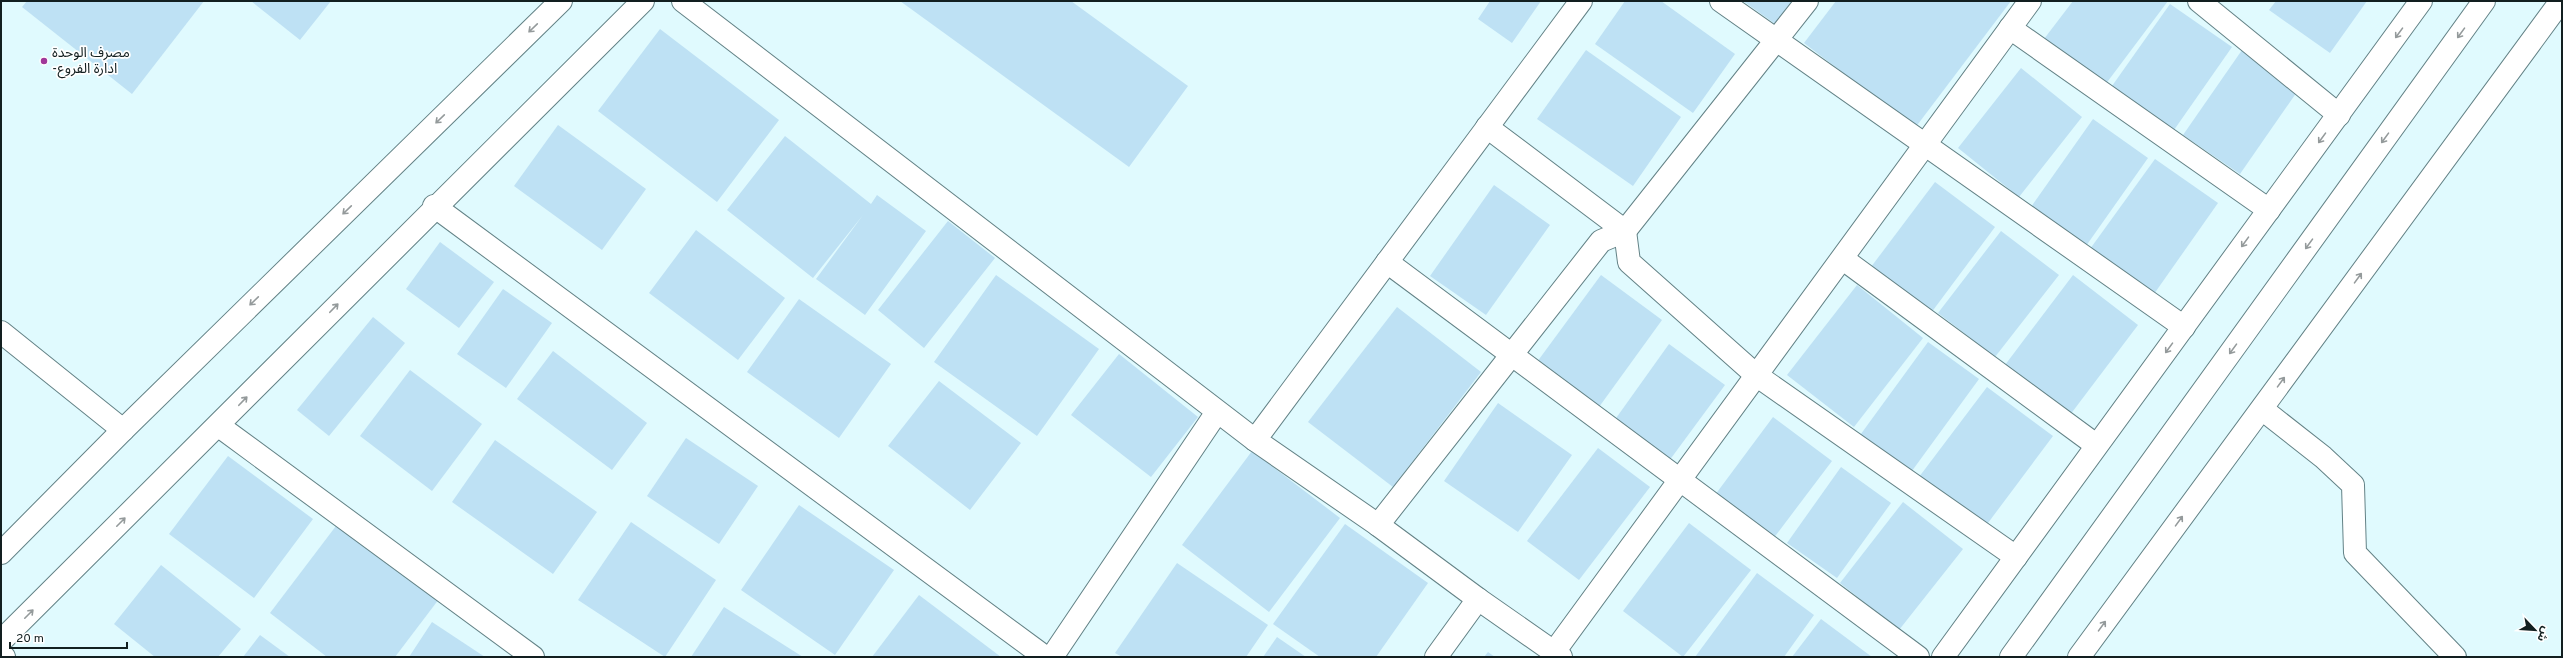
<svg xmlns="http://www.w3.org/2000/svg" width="2563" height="658" font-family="Overpass,'Noto Sans Arabic',sans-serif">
  <rect width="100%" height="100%" fill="#e0fafe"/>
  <g fill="#bee1f4">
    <polygon points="27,1 204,1 132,94 22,7"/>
    <polygon points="251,1 331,1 300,40"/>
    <polygon points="900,1 1071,1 1188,86 1129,167"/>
    <polygon points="1490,1 1541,1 1512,43 1478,19"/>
    <polygon points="1625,1 1661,1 1735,54 1693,113 1595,44"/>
    <polygon points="1743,1 1799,1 1781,28"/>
    <polygon points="1836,1 2011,1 1915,128 1804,43"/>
    <polygon points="2073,1 2168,1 2105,85 2044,39"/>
    <polygon points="2276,1 2367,1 2330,53 2269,10"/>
    <polygon points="2170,4 2232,47 2174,130 2112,86"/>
    <polygon points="660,29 779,120 717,202 598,111"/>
    <polygon points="1586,50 1681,117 1633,186 1537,119"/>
    <polygon points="2242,50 2299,89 2240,174 2183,135"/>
    <polygon points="2021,68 2082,117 2019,197 1958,148"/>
    <polygon points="2093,119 2148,158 2086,246 2031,207"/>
    <polygon points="558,125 646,189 602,250 514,186"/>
    <polygon points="785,136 871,204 877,195 926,231 865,315 816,279 863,215 813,278 727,210"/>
    <polygon points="2155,159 2218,203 2154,294 2090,249"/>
    <polygon points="1935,182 1995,227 1931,313 1871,267"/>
    <polygon points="1494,185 1550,225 1486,315 1430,276"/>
    <polygon points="948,221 995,258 924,348 878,310"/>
    <polygon points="696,230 785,298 738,360 649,293"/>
    <polygon points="2001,231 2059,275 1995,357 1938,313"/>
    <polygon points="440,242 494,282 459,328 406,289"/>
    <polygon points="996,275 1099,349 1037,436 934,362"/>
    <polygon points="1601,275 1662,320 1599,407 1537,362"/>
    <polygon points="2073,275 2138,325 2070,415 2005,365"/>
    <polygon points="1857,285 1923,338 1854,427 1787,375"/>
    <polygon points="503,289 552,323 506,388 457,354"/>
    <polygon points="799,299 891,364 839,438 747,372"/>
    <polygon points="1397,307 1481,372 1393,487 1308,422"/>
    <polygon points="373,317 405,343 329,436 297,410"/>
    <polygon points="1928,342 1979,379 1909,475 1858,438"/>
    <polygon points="1669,344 1725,385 1669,461 1614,421"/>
    <polygon points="553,351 647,423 612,470 517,399"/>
    <polygon points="1119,354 1198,417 1151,477 1071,415"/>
    <polygon points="410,370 482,424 432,491 360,436"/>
    <polygon points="939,381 1021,443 970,510 888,446"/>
    <polygon points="1987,387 2053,436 1985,527 1919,477"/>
    <polygon points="1498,403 1572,455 1518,532 1444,481"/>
    <polygon points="1773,417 1832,461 1773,539 1715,495"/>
    <polygon points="686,438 758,486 719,544 647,496"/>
    <polygon points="495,440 597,512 553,574 452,502"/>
    <polygon points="1598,448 1650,487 1579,580 1527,541"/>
    <polygon points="1252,451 1340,518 1269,612 1182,545"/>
    <polygon points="228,456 313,519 254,598 169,534"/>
    <polygon points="1841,467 1891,503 1837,578 1787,543"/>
    <polygon points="1903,502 1963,549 1899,630 1840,583"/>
    <polygon points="799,505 894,570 835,655 741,590"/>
    <polygon points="339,522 439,599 395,657 327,657 270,613"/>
    <polygon points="631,522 716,580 665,657 578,600"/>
    <polygon points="1689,523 1751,570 1683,657 1623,611"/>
    <polygon points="1345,524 1428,583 1376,657 1320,657 1273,624"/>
    <polygon points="1177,563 1268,625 1246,657 1122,657 1115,653"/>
    <polygon points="161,565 241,629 218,657 155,657 114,624"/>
    <polygon points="1757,573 1814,615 1784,657 1695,657"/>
    <polygon points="919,595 1001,657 872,657"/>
    <polygon points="724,607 803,657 691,657"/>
    <polygon points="1821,619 1872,657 1792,657"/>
    <polygon points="432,622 485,657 409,657"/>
    <polygon points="260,635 290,657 243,657"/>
    <polygon points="1277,637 1306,657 1263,657"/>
    <polygon points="1488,652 1495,657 1484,657"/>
  </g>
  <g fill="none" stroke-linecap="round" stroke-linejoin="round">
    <defs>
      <g id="minor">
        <polyline points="683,1 1255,440 1378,525 1478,599 1561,657"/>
        <polyline points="1721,1 2184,327"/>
        <polyline points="2199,1 2339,115"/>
        <polyline points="2010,28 2269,210"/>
        <polyline points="1487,127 1625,231 1629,262 1756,375 2016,557"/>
        <polyline points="434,206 1045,657"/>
        <polyline points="1843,259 2096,445"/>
        <polyline points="1387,262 1918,657"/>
        <polyline points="1,332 123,430"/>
        <polyline points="2262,409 2323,457 2353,485 2355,553 2455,657"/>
        <polyline points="219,426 533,657"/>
        <polyline points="1255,440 1581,1"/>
        <polyline points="1378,525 1601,241 1625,231 1807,1"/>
        <polyline points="1554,652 2030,1"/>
        <polyline points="1,654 4,657"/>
        <polyline points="1052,657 1217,412"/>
        <polyline points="1436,657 1478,599"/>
        <polyline points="1943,657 2421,1"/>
      </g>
      <g id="major">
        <polyline points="1,553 123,430 561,1"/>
        <path d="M 1,641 C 216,429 428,213 643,1"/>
        <polyline points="2011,657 2484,1"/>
        <polyline points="2079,657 2561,1"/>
      </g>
    </defs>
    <use href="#minor" stroke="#638286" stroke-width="24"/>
    <use href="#major" stroke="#638286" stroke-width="24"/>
    <use href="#minor" stroke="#fff" stroke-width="22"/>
    <use href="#major" stroke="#fff" stroke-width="22"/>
  </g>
  <defs><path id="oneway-shaft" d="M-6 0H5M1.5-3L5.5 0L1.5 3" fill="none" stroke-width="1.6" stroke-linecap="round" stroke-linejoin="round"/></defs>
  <g stroke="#949a9b">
    <use href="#oneway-shaft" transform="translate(533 28) rotate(136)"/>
    <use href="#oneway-shaft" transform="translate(2399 33) rotate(126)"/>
    <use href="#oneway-shaft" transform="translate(2461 33) rotate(126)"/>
    <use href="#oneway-shaft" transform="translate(440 119) rotate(136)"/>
    <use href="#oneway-shaft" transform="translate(2322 138) rotate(126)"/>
    <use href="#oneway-shaft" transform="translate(2385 138) rotate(126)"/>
    <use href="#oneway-shaft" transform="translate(347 210) rotate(136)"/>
    <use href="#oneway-shaft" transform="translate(2245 242) rotate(126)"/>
    <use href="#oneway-shaft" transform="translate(2309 244) rotate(126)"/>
    <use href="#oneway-shaft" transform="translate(2358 278) rotate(-54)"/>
    <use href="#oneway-shaft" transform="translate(254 301) rotate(136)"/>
    <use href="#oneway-shaft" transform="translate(334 308) rotate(-46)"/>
    <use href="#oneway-shaft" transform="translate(2169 348) rotate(126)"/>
    <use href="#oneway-shaft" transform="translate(2233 349) rotate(126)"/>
    <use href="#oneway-shaft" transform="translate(2281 382) rotate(-54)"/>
    <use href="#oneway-shaft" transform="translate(243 401) rotate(-46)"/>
    <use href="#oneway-shaft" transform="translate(2179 521) rotate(-54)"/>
    <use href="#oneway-shaft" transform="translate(121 522) rotate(-45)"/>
    <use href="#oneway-shaft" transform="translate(29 614) rotate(-45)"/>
    <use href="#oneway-shaft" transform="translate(2102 626) rotate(-54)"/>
  </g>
  <circle fill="#a03799" stroke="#fff" stroke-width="1.5" cx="44" cy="61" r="4"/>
  <g text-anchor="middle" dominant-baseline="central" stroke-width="3.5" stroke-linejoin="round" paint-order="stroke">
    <g font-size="14" fill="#121f20" stroke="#fff" text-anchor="start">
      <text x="52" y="53">مصرف الوحدة<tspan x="52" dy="16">-ادارة الفروع</tspan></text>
    </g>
  </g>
  <rect width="2563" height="658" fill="none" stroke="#121f20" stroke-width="4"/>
  <g transform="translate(2535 630) rotate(115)" stroke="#ffffff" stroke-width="3" paint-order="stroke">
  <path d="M0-3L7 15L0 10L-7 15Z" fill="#121f20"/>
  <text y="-6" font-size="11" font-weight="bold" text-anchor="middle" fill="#121f20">ش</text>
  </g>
  <path d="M10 642v6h117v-6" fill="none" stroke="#121f20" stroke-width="2"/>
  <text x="16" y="642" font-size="12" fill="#121f20" stroke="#ffffff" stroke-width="3" paint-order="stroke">20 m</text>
</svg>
